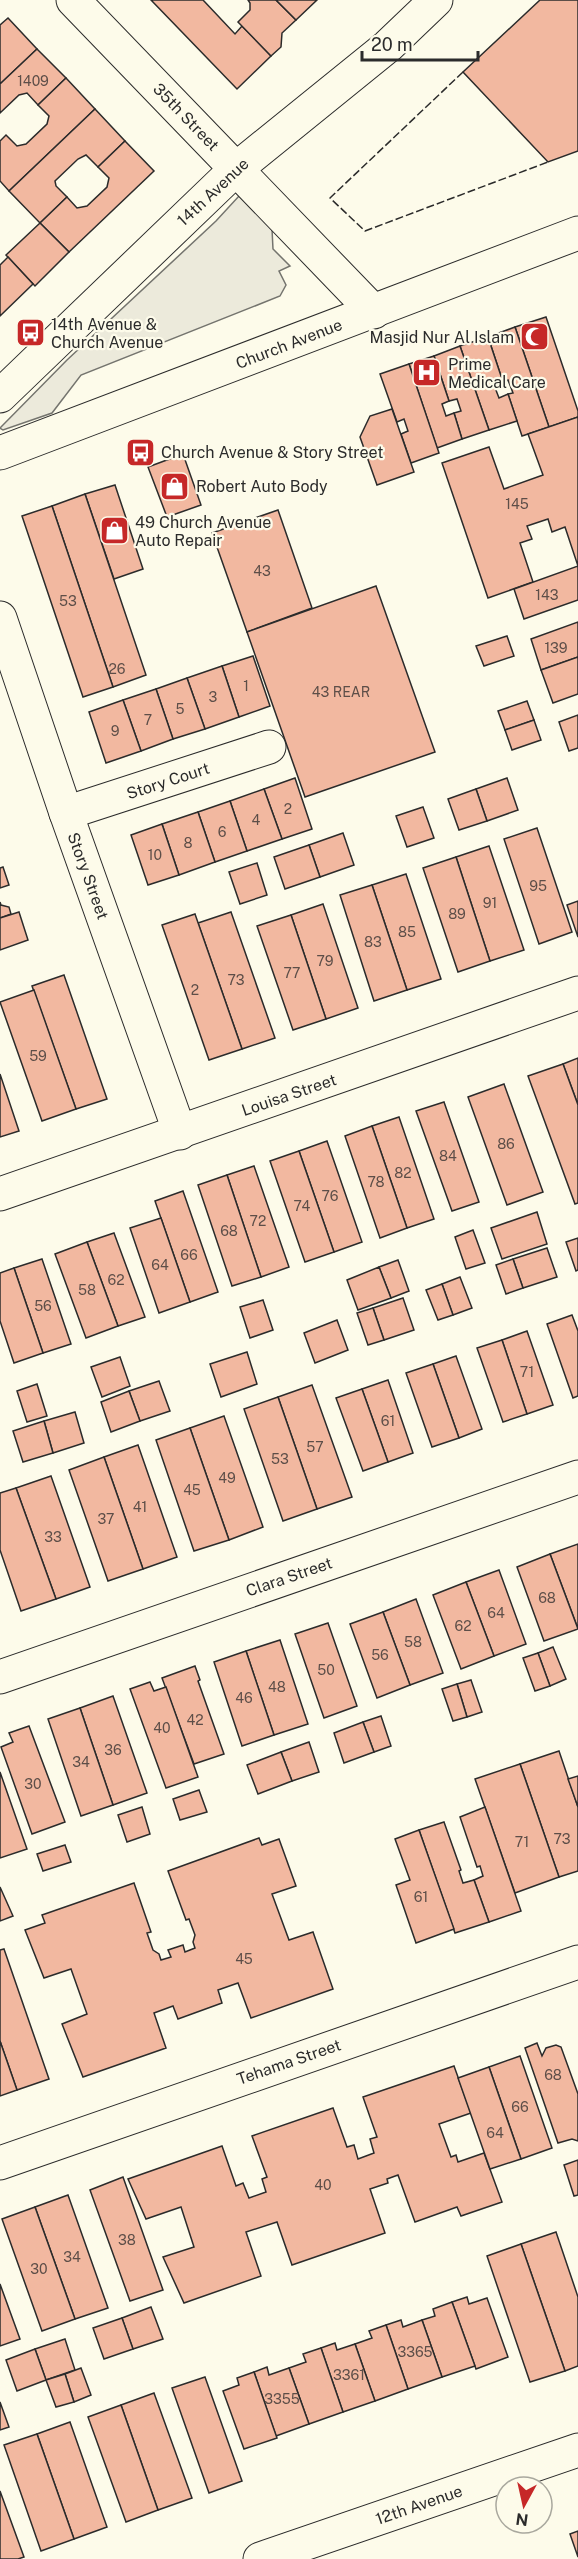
<svg xmlns="http://www.w3.org/2000/svg" width="578" height="2559" font-family="'Public Sans',sans-serif">
  <rect width="100%" height="100%" fill="#fdfbea"/>
  <polygon fill="#eceadb" stroke="#74746e" stroke-width="1.5" points="239,196 243,197 272,229 273,249 290,266 279,271 286,285 280,296 81,375 52,413 3,430 0,428 67,360 216,221"/>
  <g fill="#f2b8a0" stroke="#2b2b2b" stroke-width="1.5">
    <polygon points="151,0 203,0 235,34 242,26 271,56 237,89"/>
    <polygon points="248,0 276,0 296,20 282,33 281,47 271,56 238,22 250,10 250,3"/>
    <polygon points="276,0 317,0 296,20"/>
    <polygon points="540,0 578,0 578,151 548,162 463,72"/>
    <polygon points="8,18 37,49 0,84 0,25"/>
    <polygon points="37,49 66,78 38,105 27,93 19,95 0,113 0,84"/>
    <polygon points="66,78 95,109 9,191 0,181 0,141 6,135 17,146 26,144 47,124 49,116 38,105"/>
    <polygon points="95,109 125,141 98,167 86,155 78,159 55,181 56,186 67,197 40,223 9,191"/>
    <polygon points="125,141 154,171 69,252 40,223 67,197 77,208 87,206 107,187 109,178 98,167"/>
    <polygon points="40,223 69,252 35,286 6,255"/>
    <polygon points="8,257 33,284 0,316 0,265"/>
    <polygon points="546,317 578,411 578,417 549,427 515,327"/>
    <polygon points="515,327 549,427 522,436 508,394 513,393 508,380 503,382 488,337"/>
    <polygon points="488,337 503,382 494,385 499,398 508,394 517,421 489,430 460,346"/>
    <polygon points="460,346 489,430 462,439 454,413 461,411 457,399 449,401 434,356"/>
    <polygon points="434,356 449,401 442,404 446,416 454,413 462,439 437,448 409,364"/>
    <polygon points="409,364 439,453 411,463 401,434 408,431 404,419 397,422 380,374"/>
    <polygon points="392,409 414,472 377,485 360,437 370,416"/>
    <polygon points="578,417 578,566 565,527 552,532 548,519 527,526 532,539 520,543 533,582 488,598 442,463 489,447 504,489 543,475 528,434"/>
    <polygon points="183,454 201,505 167,517 148,467"/>
    <polygon points="115,485 143,569 114,579 85,494"/>
    <polygon points="85,494 146,675 113,687 52,506"/>
    <polygon points="52,506 113,687 83,697 22,516"/>
    <polygon points="278,510 312,608 247,632 212,533"/>
    <polygon points="578,566 578,600 524,619 514,589"/>
    <polygon points="376,586 435,752 305,797 247,632"/>
    <polygon points="578,622 578,657 541,670 531,639"/>
    <polygon points="507,636 514,656 484,666 476,646"/>
    <polygon points="253,656 270,706 239,717 222,666"/>
    <polygon points="578,657 578,694 553,703 541,670"/>
    <polygon points="222,666 239,717 205,729 187,678"/>
    <polygon points="187,678 205,729 173,739 156,689"/>
    <polygon points="156,689 173,739 141,751 123,700"/>
    <polygon points="123,700 141,751 106,763 89,712"/>
    <polygon points="527,701 534,720 505,730 498,711"/>
    <polygon points="578,715 578,748 569,751 559,722"/>
    <polygon points="534,720 541,740 512,750 505,730"/>
    <polygon points="295,778 312,829 282,839 264,789"/>
    <polygon points="507,778 518,810 487,821 476,789"/>
    <polygon points="264,789 282,839 247,851 230,801"/>
    <polygon points="476,789 487,821 459,830 448,799"/>
    <polygon points="230,801 247,851 215,862 198,812"/>
    <polygon points="423,807 434,838 407,847 396,816"/>
    <polygon points="198,812 215,862 179,875 162,824"/>
    <polygon points="162,824 179,875 148,885 131,835"/>
    <polygon points="537,828 572,932 539,944 504,839"/>
    <polygon points="343,833 354,865 320,877 309,845"/>
    <polygon points="309,845 320,877 285,889 274,857"/>
    <polygon points="489,846 524,950 490,961 456,857"/>
    <polygon points="456,857 490,961 458,972 423,868"/>
    <polygon points="257,863 267,895 240,904 229,872"/>
    <polygon points="3,867 9,885 0,888 0,868"/>
    <polygon points="406,874 441,979 407,990 372,885"/>
    <polygon points="372,885 407,990 374,1001 340,895"/>
    <polygon points="578,901 578,937 567,905"/>
    <polygon points="0,902 1,905 9,907 11,914 0,918"/>
    <polygon points="323,904 358,1008 326,1019 291,915"/>
    <polygon points="19,912 28,940 0,950 0,918"/>
    <polygon points="231,912 275,1038 242,1049 198,923"/>
    <polygon points="195,914 242,1049 209,1060 162,925"/>
    <polygon points="291,915 326,1019 293,1030 257,926"/>
    <polygon points="64,975 107,1099 76,1109 32,986"/>
    <polygon points="34,990 76,1109 42,1121 0,1002"/>
    <polygon points="578,1058 578,1105 563,1064"/>
    <polygon points="563,1064 578,1105 578,1203 575,1204 528,1076"/>
    <polygon points="0,1074 19,1131 0,1137"/>
    <polygon points="504,1084 543,1192 507,1205 468,1097"/>
    <polygon points="444,1102 479,1202 452,1211 416,1111"/>
    <polygon points="399,1117 434,1219 407,1228 372,1126"/>
    <polygon points="372,1126 407,1228 380,1238 345,1136"/>
    <polygon points="327,1141 362,1242 334,1252 299,1151"/>
    <polygon points="299,1151 334,1252 305,1262 270,1161"/>
    <polygon points="254,1166 289,1267 261,1277 227,1175"/>
    <polygon points="227,1175 261,1277 232,1286 198,1185"/>
    <polygon points="183,1191 218,1292 190,1302 155,1201"/>
    <polygon points="537,1212 547,1244 502,1259 491,1228"/>
    <polygon points="161,1218 190,1302 159,1313 130,1228"/>
    <polygon points="473,1230 485,1263 466,1269 455,1237"/>
    <polygon points="114,1233 145,1317 118,1326 87,1242"/>
    <polygon points="578,1238 578,1270 576,1271 566,1242"/>
    <polygon points="87,1242 118,1326 86,1338 55,1254"/>
    <polygon points="547,1248 557,1277 523,1288 513,1259"/>
    <polygon points="42,1259 71,1344 43,1353 14,1268"/>
    <polygon points="513,1259 523,1288 506,1294 496,1265"/>
    <polygon points="398,1260 409,1291 391,1298 379,1267"/>
    <polygon points="379,1267 391,1298 358,1310 347,1280"/>
    <polygon points="14,1268 43,1353 14,1363 0,1321 0,1273"/>
    <polygon points="460,1277 472,1308 453,1315 442,1284"/>
    <polygon points="442,1284 453,1315 438,1320 426,1290"/>
    <polygon points="403,1298 414,1330 384,1340 373,1308"/>
    <polygon points="263,1300 273,1330 250,1338 240,1307"/>
    <polygon points="373,1308 384,1340 368,1345 357,1313"/>
    <polygon points="572,1315 578,1331 578,1396 573,1398 547,1324"/>
    <polygon points="337,1320 348,1350 315,1363 304,1333"/>
    <polygon points="527,1331 553,1405 527,1414 502,1340"/>
    <polygon points="502,1340 527,1414 503,1422 477,1348"/>
    <polygon points="247,1352 257,1384 221,1397 210,1364"/>
    <polygon points="456,1356 482,1429 459,1438 433,1364"/>
    <polygon points="120,1357 130,1386 102,1397 91,1367"/>
    <polygon points="433,1364 459,1438 432,1447 406,1373"/>
    <polygon points="388,1380 413,1453 388,1462 362,1389"/>
    <polygon points="159,1381 170,1411 140,1421 129,1391"/>
    <polygon points="37,1384 47,1416 27,1422 17,1391"/>
    <polygon points="312,1385 352,1497 317,1509 278,1397"/>
    <polygon points="362,1389 388,1462 363,1471 336,1398"/>
    <polygon points="129,1391 140,1421 111,1432 101,1402"/>
    <polygon points="278,1397 317,1509 283,1521 244,1409"/>
    <polygon points="75,1412 84,1443 53,1453 44,1421"/>
    <polygon points="224,1416 263,1527 229,1540 190,1428"/>
    <polygon points="44,1421 53,1453 23,1462 13,1431"/>
    <polygon points="190,1428 229,1540 194,1551 156,1440"/>
    <polygon points="138,1445 177,1557 143,1569 104,1457"/>
    <polygon points="104,1457 143,1569 108,1581 69,1470"/>
    <polygon points="51,1476 90,1587 56,1599 16,1488"/>
    <polygon points="16,1488 56,1599 21,1611 0,1550 0,1493"/>
    <polygon points="578,1544 578,1629 550,1554"/>
    <polygon points="550,1554 578,1629 544,1641 517,1567"/>
    <polygon points="499,1570 526,1644 494,1656 466,1582"/>
    <polygon points="466,1582 494,1656 461,1669 433,1595"/>
    <polygon points="416,1599 443,1673 410,1685 383,1612"/>
    <polygon points="383,1612 410,1685 377,1698 350,1624"/>
    <polygon points="328,1623 357,1706 324,1718 295,1634"/>
    <polygon points="280,1640 308,1724 274,1735 246,1651"/>
    <polygon points="553,1647 566,1679 550,1686 538,1653"/>
    <polygon points="246,1651 274,1735 242,1746 214,1662"/>
    <polygon points="538,1653 550,1686 535,1691 523,1658"/>
    <polygon points="195,1666 200,1680 198,1681 224,1754 194,1764 162,1678"/>
    <polygon points="471,1680 482,1712 467,1717 457,1684"/>
    <polygon points="150,1682 154,1691 166,1687 198,1777 166,1788 130,1689"/>
    <polygon points="457,1684 467,1717 453,1721 442,1689"/>
    <polygon points="113,1696 147,1793 113,1805 80,1708"/>
    <polygon points="80,1708 113,1805 81,1816 48,1719"/>
    <polygon points="381,1716 391,1746 374,1752 363,1722"/>
    <polygon points="363,1722 374,1752 344,1763 334,1733"/>
    <polygon points="29,1726 65,1822 32,1834 1,1747 13,1742 9,1733"/>
    <polygon points="309,1742 319,1772 292,1781 281,1752"/>
    <polygon points="559,1751 578,1807 578,1871 559,1877 520,1764"/>
    <polygon points="281,1752 292,1781 258,1794 247,1765"/>
    <polygon points="520,1764 559,1877 515,1893 475,1779"/>
    <polygon points="0,1772 27,1849 0,1858"/>
    <polygon points="578,1776 578,1807 568,1779"/>
    <polygon points="199,1790 207,1812 180,1820 173,1799"/>
    <polygon points="142,1807 150,1834 127,1842 118,1815"/>
    <polygon points="485,1807 521,1911 489,1922 474,1880 483,1876 480,1866 477,1867 460,1817"/>
    <polygon points="444,1822 461,1870 459,1871 463,1883 474,1880 489,1922 455,1933 419,1830"/>
    <polygon points="419,1830 454,1929 416,1943 396,1885 410,1880 395,1839"/>
    <polygon points="259,1838 262,1845 279,1839 296,1886 272,1894 289,1940 313,1932 333,1989 251,2018 238,1983 218,1990 222,2003 178,2019 173,2006 154,2013 166,2048 83,2077 62,2024 87,2014 71,1969 44,1978 25,1930 45,1923 42,1915 134,1883 151,1932 147,1933 153,1950 159,1954 161,1960 171,1957 168,1950 183,1945 185,1952 195,1948 193,1942 195,1935 189,1919 186,1920 168,1871"/>
    <polygon points="65,1845 71,1862 43,1871 37,1854"/>
    <polygon points="0,1887 13,1916 0,1921"/>
    <polygon points="4,1949 49,2079 17,2090 0,2041 0,1950"/>
    <polygon points="0,2041 17,2090 0,2096"/>
    <polygon points="537,2043 542,2056 546,2048 556,2045 561,2047 578,2094 578,2141 572,2139 558,2143 525,2048"/>
    <polygon points="520,2056 552,2148 521,2159 489,2067"/>
    <polygon points="454,2066 471,2113 439,2124 451,2157 456,2155 458,2162 484,2153 502,2202 461,2216 457,2207 415,2222 398,2175 387,2179 388,2183 370,2189 385,2233 292,2265 277,2222 246,2232 261,2276 184,2303 163,2257 194,2247 181,2207 146,2219 128,2179 222,2146 236,2186 243,2183 249,2198 266,2192 262,2179 267,2177 252,2136 333,2108 347,2147 354,2145 358,2159 374,2153 370,2139 377,2137 363,2097"/>
    <polygon points="489,2067 521,2159 490,2169 458,2078"/>
    <polygon points="578,2160 578,2195 574,2196 564,2165"/>
    <polygon points="123,2177 163,2290 130,2301 90,2190"/>
    <polygon points="68,2195 108,2308 75,2319 35,2207"/>
    <polygon points="35,2207 75,2319 42,2331 2,2219"/>
    <polygon points="556,2232 578,2297 578,2366 565,2371 521,2244"/>
    <polygon points="521,2244 565,2371 530,2382 487,2256"/>
    <polygon points="0,2284 20,2339 0,2346"/>
    <polygon points="467,2297 469,2304 487,2298 508,2357 476,2369 452,2302"/>
    <polygon points="452,2302 475,2366 442,2377 422,2320 435,2316 433,2309"/>
    <polygon points="151,2307 163,2339 133,2349 122,2318"/>
    <polygon points="122,2318 133,2349 104,2359 93,2328"/>
    <polygon points="401,2320 403,2327 422,2320 442,2377 408,2389 386,2325"/>
    <polygon points="386,2325 408,2389 375,2401 355,2344 372,2338 369,2331"/>
    <polygon points="65,2339 75,2370 46,2380 35,2349"/>
    <polygon points="335,2343 337,2350 355,2344 375,2401 343,2412 321,2348"/>
    <polygon points="321,2348 343,2412 309,2424 289,2368 306,2362 303,2354"/>
    <polygon points="35,2349 46,2380 17,2391 6,2360"/>
    <polygon points="267,2367 269,2375 289,2368 309,2424 276,2436 254,2372"/>
    <polygon points="81,2368 91,2395 74,2402 65,2374"/>
    <polygon points="254,2372 277,2438 244,2449 223,2391 239,2385 237,2378"/>
    <polygon points="65,2374 74,2402 56,2407 46,2380"/>
    <polygon points="205,2377 242,2481 209,2493 172,2388"/>
    <polygon points="154,2393 192,2498 158,2510 121,2405"/>
    <polygon points="0,2402 9,2427 0,2430"/>
    <polygon points="121,2405 158,2510 126,2522 88,2417"/>
    <polygon points="70,2422 107,2527 74,2539 37,2434"/>
    <polygon points="37,2434 74,2539 41,2551 4,2445"/>
    <polygon points="0,2491 24,2557 18,2559 0,2559"/>
    <polygon points="578,2531 578,2557 570,2534"/>
  </g>
  <g fill="none" stroke-linecap="round" stroke-linejoin="round">
    <defs>
      <g id="minor">
        <polyline points="73,0 374,312"/>
        <polyline points="0,453 578,233"/>
        <polyline points="0,618 66,813 180,1133"/>
        <polyline points="66,813 269,747"/>
        <polyline points="0,1194 578,993"/>
        <polyline points="0,1677 578,1477"/>
        <polyline points="0,2163 578,1962"/>
        <polyline points="260,2559 578,2450"/>
      </g>
      <polyline id="major" points="0,396 236,169 388,46 436,0"/>
    </defs>
    <use href="#minor" stroke="#2b2b2b" stroke-width="35"/>
    <use href="#major" stroke="#2b2b2b" stroke-width="35"/>
    <use href="#minor" stroke="#fdfbea" stroke-width="33"/>
    <use href="#major" stroke="#fdfbea" stroke-width="33"/>
    <polyline stroke="#2b2b2b" stroke-width="1.5" stroke-dasharray="8 3" stroke-linecap="butt" points="463,72 330,198 365,231 548,162"/>
  </g>
  <defs>
    <symbol id="bus-square" viewBox="-11 -11 22 22"><rect x="-9" y="-9" width="18" height="18" rx="4" fill="#c62828" stroke="#fdfbea"/><path d="M-5-6H5V4H4V6H2V4H-2V6H-4V4H-5ZM-3.5-4V0h7V-4ZM-3.5 1.2v1.5H-2V1.2ZM2 1.2v1.5H3.5V1.2Z" fill="#fff"/></symbol>
    <symbol id="mosque-square" viewBox="-11 -11 22 22"><rect x="-9" y="-9" width="18" height="18" rx="4" fill="#c62828" stroke="#fdfbea"/><path d="M3.5-4.9A6 6 0 1 0 3.5 4.9A5 5 0 1 1 3.5-4.9Z" fill="#fff"/></symbol>
    <symbol id="hospital-square" viewBox="-11 -11 22 22"><rect x="-9" y="-9" width="18" height="18" rx="4" fill="#c62828" stroke="#fdfbea"/><path d="M-5-5h3v3.5h4V-5h3V5h-3V1.5h-4V5h-3Z" fill="#fff"/></symbol>
    <symbol id="shop-square" viewBox="-11 -11 22 22"><rect x="-9" y="-9" width="18" height="18" rx="4" fill="#c62828" stroke="#fdfbea"/><path d="M-5-2.5h2.3a2.7 3.5 0 0 1 5.4 0H5L5.5 6h-11ZM-1.5-2.5h3a1.5 2.3 0 0 0-3 0Z" fill="#fff"/></symbol>
  </defs>
  <g fill-rule="evenodd">
    <use href="#bus-square" x="14" y="316" width="33" height="33"/>
    <use href="#mosque-square" x="518" y="320" width="33" height="33"/>
    <use href="#hospital-square" x="410" y="356" width="33" height="33"/>
    <use href="#bus-square" x="124" y="436" width="33" height="33"/>
    <use href="#shop-square" x="158" y="470" width="33" height="33"/>
    <use href="#shop-square" x="98" y="514" width="33" height="33"/>
  </g>
  <g text-anchor="middle" dominant-baseline="central" stroke-width="4.5" stroke-linejoin="round" paint-order="stroke">
    <g font-size="14" fill="#5d4e48">
      <text x="33" y="81">1409</text>
      <text x="517" y="504">145</text>
      <text x="262" y="571">43</text>
      <text x="547" y="595">143</text>
      <text x="68" y="601">53</text>
      <text x="556" y="648">139</text>
      <text x="117" y="669">26</text>
      <text x="246" y="686">1</text>
      <text x="341" y="692">43 REAR</text>
      <text x="213" y="697">3</text>
      <text x="180" y="709">5</text>
      <text x="148" y="720">7</text>
      <text x="115" y="731">9</text>
      <text x="288" y="809">2</text>
      <text x="256" y="820">4</text>
      <text x="222" y="832">6</text>
      <text x="188" y="843">8</text>
      <text x="155" y="855">10</text>
      <text x="538" y="886">95</text>
      <text x="490" y="903">91</text>
      <text x="457" y="914">89</text>
      <text x="407" y="932">85</text>
      <text x="373" y="942">83</text>
      <text x="325" y="961">79</text>
      <text x="292" y="973">77</text>
      <text x="236" y="980">73</text>
      <text x="195" y="990">2</text>
      <text x="38" y="1056">59</text>
      <text x="506" y="1144">86</text>
      <text x="448" y="1156">84</text>
      <text x="403" y="1173">82</text>
      <text x="376" y="1182">78</text>
      <text x="330" y="1196">76</text>
      <text x="302" y="1206">74</text>
      <text x="258" y="1221">72</text>
      <text x="229" y="1231">68</text>
      <text x="189" y="1255">66</text>
      <text x="160" y="1265">64</text>
      <text x="116" y="1280">62</text>
      <text x="87" y="1290">58</text>
      <text x="43" y="1306">56</text>
      <text x="527" y="1372">71</text>
      <text x="388" y="1421">61</text>
      <text x="315" y="1447">57</text>
      <text x="280" y="1459">53</text>
      <text x="227" y="1478">49</text>
      <text x="192" y="1490">45</text>
      <text x="140" y="1507">41</text>
      <text x="106" y="1519">37</text>
      <text x="53" y="1537">33</text>
      <text x="547" y="1598">68</text>
      <text x="496" y="1613">64</text>
      <text x="463" y="1626">62</text>
      <text x="413" y="1642">58</text>
      <text x="380" y="1655">56</text>
      <text x="326" y="1670">50</text>
      <text x="277" y="1687">48</text>
      <text x="244" y="1698">46</text>
      <text x="195" y="1720">42</text>
      <text x="162" y="1728">40</text>
      <text x="113" y="1750">36</text>
      <text x="81" y="1762">34</text>
      <text x="33" y="1784">30</text>
      <text x="562" y="1839">73</text>
      <text x="522" y="1842">71</text>
      <text x="421" y="1897">61</text>
      <text x="244" y="1959">45</text>
      <text x="553" y="2075">68</text>
      <text x="520" y="2107">66</text>
      <text x="495" y="2133">64</text>
      <text x="323" y="2185">40</text>
      <text x="127" y="2240">38</text>
      <text x="72" y="2257">34</text>
      <text x="39" y="2269">30</text>
      <text x="415" y="2352">3365</text>
      <text x="349" y="2375">3361</text>
      <text x="282" y="2399">3355</text>
    </g>
    <g font-size="16" fill="#2b2b2b" stroke="#fdfbea">
      <text transform="translate(186 117) rotate(46)">35th Street</text>
      <text transform="translate(213 192) rotate(-43)">14th Avenue</text>
      <text transform="translate(289 344) rotate(-21)">Church Avenue</text>
      <text transform="translate(168 781) rotate(-18)">Story Court</text>
      <text transform="translate(88 876) rotate(70)">Story Street</text>
      <text transform="translate(289 1095) rotate(-19)">Louisa Street</text>
      <text transform="translate(289 1577) rotate(-19)">Clara Street</text>
      <text transform="translate(289 2062) rotate(-19)">Tehama Street</text>
      <text transform="translate(419 2505) rotate(-19)">12th Avenue</text>
    </g>
    <g font-size="16" fill="#2b2b2b" stroke="#fdfbea" text-anchor="start">
      <text x="51" y="324">14th Avenue &amp;<tspan x="51" dy="18">Church Avenue</tspan></text>
      <text x="514" y="337" text-anchor="end">Masjid Nur Al Islam</text>
      <text x="448" y="364">Prime<tspan x="448" dy="18">Medical Care</tspan></text>
      <text x="161" y="452">Church Avenue &amp; Story Street</text>
      <text x="196" y="486">Robert Auto Body</text>
      <text x="135" y="522">49 Church Avenue<tspan x="135" dy="18">Auto Repair</tspan></text>
    </g>
  </g>
  <g transform="translate(524 2505) rotate(188)"><circle r="28" fill="#fdfbea" stroke="#a9a89e" stroke-width="1.5"/>
  <path d="M0-4.5L10 22L0 15L-10 22Z" fill="#c62828"/>
  <text y="-9" font-size="16" font-weight="bold" text-anchor="middle" fill="#2b2b2b">N</text>
  </g>
  <path d="M362 51v9h116v-9" fill="none" stroke="#2b2b2b" stroke-width="3"/>
  <text x="371" y="51" font-size="18" fill="#2b2b2b" stroke="#fdfbea" stroke-width="4.5" paint-order="stroke">20 m</text>
</svg>
